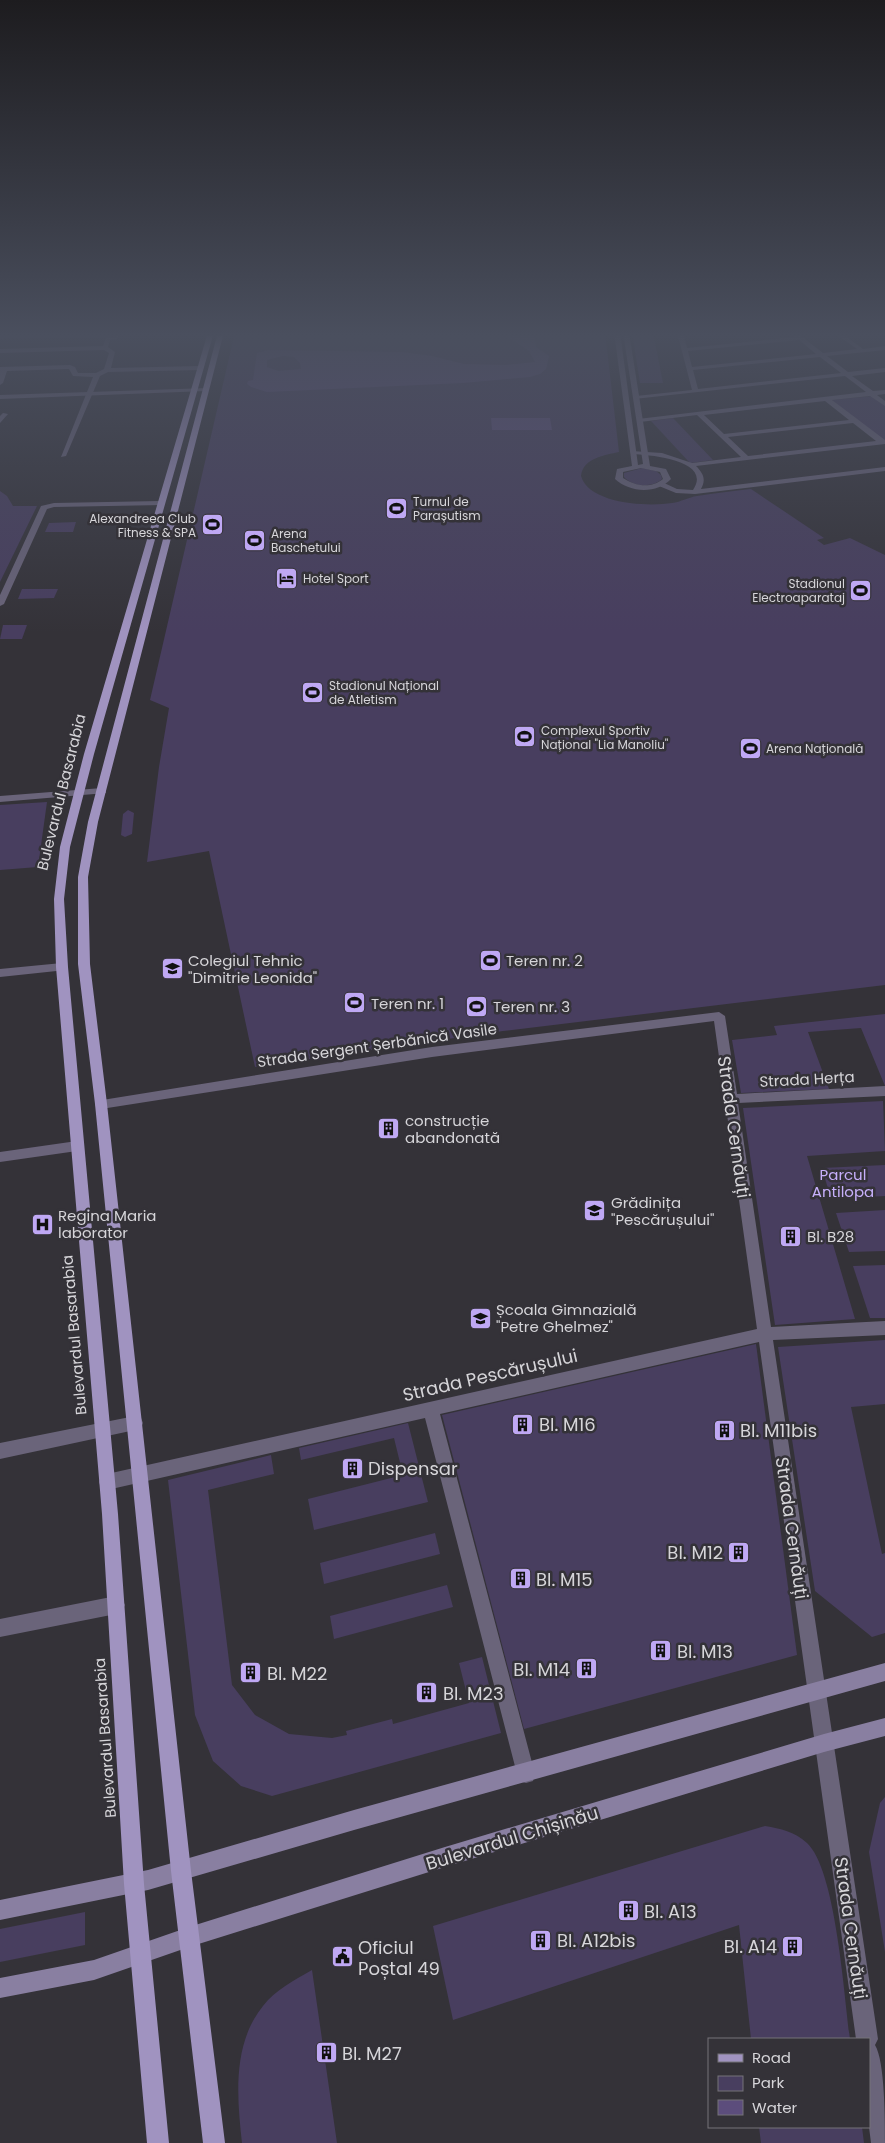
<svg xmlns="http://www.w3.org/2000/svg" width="885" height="2143" font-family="Poppins,sans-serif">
  <rect width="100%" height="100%" fill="#343238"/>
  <g fill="#483e5f">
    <polygon points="0,332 114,332 112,337 0,339"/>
    <path d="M 235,332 L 605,332 L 619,452 C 605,455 583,458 581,476 C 589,504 648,507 672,503 C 681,502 689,497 697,496 C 715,493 733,491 751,489 L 824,538 L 817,540 L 824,545 L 850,538 L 885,555 L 885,985 L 503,1031 L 255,1067 L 209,851 L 147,862 L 159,767 L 169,708 L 150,700 Z"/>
    <polygon points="632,332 653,332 663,383 640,383"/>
    <polygon points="873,396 885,405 885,440 880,439 832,400"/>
    <polygon points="673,418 713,460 690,463 651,421"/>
    <path d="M 642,468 L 656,471 L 661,475 L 662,479 C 652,488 633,487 624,477 L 624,473 Z"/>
    <polygon points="0,491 7,496 13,506 37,506 0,582"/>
    <polygon points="76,522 73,532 45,532 49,523"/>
    <polygon points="22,589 58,589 54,598 18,599"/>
    <polygon points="3,625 27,625 22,639 0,639"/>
    <polygon points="47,802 38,867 0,870 0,805"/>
    <polygon points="128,810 134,813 132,834 125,837 121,835 123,814"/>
    <polygon points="885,1014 885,1086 861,1028 808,1032 829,1089 741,1093 732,1040 777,1035 774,1026"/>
    <polygon points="883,1101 885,1151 807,1156 855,1319 775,1325 743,1108"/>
    <polygon points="885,1165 885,1196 831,1199 822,1168"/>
    <polygon points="885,1210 885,1251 849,1252 836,1213"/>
    <polygon points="885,1265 885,1318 870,1318 853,1266"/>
    <polygon points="885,1340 885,1404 851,1407 882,1554 885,1553 885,1633 872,1637 815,1591 778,1347"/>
    <polygon points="756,1344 797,1655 524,1729 442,1415"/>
    <polygon points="408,1423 428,1502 314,1530 308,1499 403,1475 394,1438 301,1460 299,1448"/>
    <polygon points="271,1455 274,1474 208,1490 232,1685 255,1715 289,1734 332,1738 347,1735 346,1731 392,1719 393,1724 469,1703 459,1663 482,1657 501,1733 272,1796 241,1786 213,1761 195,1715 168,1480"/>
    <polygon points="435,1533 440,1554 324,1584 320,1563"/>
    <polygon points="447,1585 453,1607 334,1639 330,1616"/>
    <polygon points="885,1797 885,1952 869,1852 880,1803"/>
    <path d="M 765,1826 C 781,1829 794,1831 807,1843 C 836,1870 844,1996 850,2039 L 751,2039 L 739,1925 L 453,2020 L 433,1926 Z"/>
    <polygon points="85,1912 85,1945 0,1962 0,1929"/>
    <path d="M 312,1970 L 337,2143 L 242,2143 C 237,2098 232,2044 263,2006 C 275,1990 295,1980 312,1970 Z"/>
    <polygon points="759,2127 862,2127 864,2143 761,2143"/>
  </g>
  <g fill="#5c4d7c" fill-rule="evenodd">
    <path d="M 501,332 L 530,332 C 536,337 535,340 536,347 L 549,356 L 546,369 L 540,374 L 530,377 L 463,383 L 267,392 L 251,387 L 247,384 L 248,381 L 253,380 L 257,353 L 268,350 L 402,352 L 432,356 L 464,364 L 506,365 L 535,362 L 529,351 ZM 283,356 L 294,357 L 300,363 L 301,369 L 278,371 L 267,367 L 267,360 Z"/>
    <polygon points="491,418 550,418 552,430 492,430"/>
  </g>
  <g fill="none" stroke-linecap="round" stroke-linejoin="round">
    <g fill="#6a647a" fill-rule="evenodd">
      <polygon points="114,332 120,332 117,339 110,340 108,347 115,352 111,368 201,366 204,368 201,370 108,372 100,376 66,456 61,457 93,377 73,376 69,369 7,371 3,383 0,385 0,367 70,365 75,367 78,373 96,373 104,369 109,353 104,350 0,353 0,349 103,346 106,338 113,337"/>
      <path d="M 677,332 L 683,332 L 687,348 L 795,337 L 789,332 L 796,332 L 823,353 L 857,349 L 833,332 L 840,332 L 863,349 L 885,346 L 885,350 L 827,356 L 848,372 L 885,368 L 885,372 L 852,376 L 873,391 L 885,390 L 885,394 L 877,395 L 885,401 L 885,406 L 870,396 L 832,400 L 885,440 L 885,444 L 696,466 C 704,474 706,480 701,489 L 885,467 L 885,471 L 695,494 L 676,493 L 659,486 L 659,482 L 662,482 L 677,489 L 693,490 C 713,460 650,455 633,454 L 630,452 L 631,451 L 662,453 L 692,463 L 741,457 L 697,415 L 640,422 L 637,420 L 638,419 L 866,392 L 845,376 L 634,399 L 636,396 L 692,390 ZM 799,340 L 816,354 L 692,367 L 688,351 ZM 820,357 L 841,373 L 698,389 L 693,370 ZM 825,401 L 849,420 L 724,434 L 704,415 ZM 853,423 L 876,441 L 748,456 L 728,437 Z"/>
      <polygon points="3,413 8,414 0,423 0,416"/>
      <polygon points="160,501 164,503 163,505 54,507 47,509 4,604 0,606 0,595 41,506 54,503"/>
      <polygon points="102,788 106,789 106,793 0,802 0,796"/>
      <polygon points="62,963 68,967 66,970 0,977 0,969"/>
      <path d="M 719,1012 L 725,1016 L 737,1094 L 885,1086 L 885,1096 L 738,1103 L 771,1327 L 885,1321 L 885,1335 L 773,1340 L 878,2039 L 875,2045 C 885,2061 885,2121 885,2143 L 871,2143 L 869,2127 L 869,2039 L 856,2039 L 759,1342 L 440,1414 L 535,1774 L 533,1781 L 526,1783 L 519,1781 L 517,1774 L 425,1418 L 107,1490 L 101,1488 L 99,1482 L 101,1476 L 107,1474 L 757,1329 L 714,1021 L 432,1057 L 101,1109 L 96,1107 L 95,1104 L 96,1101 L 432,1047 Z"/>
      <polygon points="77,1141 82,1142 84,1146 82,1150 77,1151 0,1162 0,1152"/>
      <polygon points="135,1416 141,1418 143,1423 141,1428 135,1430 0,1459 0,1443"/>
      <polygon points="116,1596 122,1599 125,1605 122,1611 116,1614 0,1637 0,1619"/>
    </g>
    <g fill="#6a647a" fill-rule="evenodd">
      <path d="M 614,332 L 620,332 L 638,465 L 643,464 L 623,332 L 629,332 L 650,466 L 666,469 L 671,479 C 657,494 630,493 615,479 L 617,469 L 632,466 ZM 641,468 L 660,472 L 663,479 C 651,489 635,486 623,478 L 623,472 Z"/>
      <polygon points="208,388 206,391 0,399 0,395"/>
    </g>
    <g fill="#897fa1" fill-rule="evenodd">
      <polygon points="885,1663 885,1681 354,1830 148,1890 0,1920 0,1900 148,1870 354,1810"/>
      <polygon points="885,1718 885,1736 824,1752 445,1867 189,1947 94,1980 0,1998 0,1978 94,1960 189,1927 445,1847 824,1734"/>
    </g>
    <g fill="#a093c0" fill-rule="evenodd">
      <polygon points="208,332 214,332 94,754 70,847 64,899 68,967 118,1514 144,1884 169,2143 147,2143 124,1884 102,1514 56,967 54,899 60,847 84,754"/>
      <polygon points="218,332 224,332 98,822 88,877 90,964 107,1104 191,1871 225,2143 203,2143 171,1871 95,1104 78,964 78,877 88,822"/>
    </g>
  </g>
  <linearGradient id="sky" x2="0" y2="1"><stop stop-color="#1d1c1f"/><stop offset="0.53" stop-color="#4a4f5e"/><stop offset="1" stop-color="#4a4f5e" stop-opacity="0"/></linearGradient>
  <rect width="885" height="632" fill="url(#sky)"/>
  <defs>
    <symbol id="stadium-square" viewBox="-11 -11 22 22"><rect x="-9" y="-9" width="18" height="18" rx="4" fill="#bfa8f4" stroke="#343238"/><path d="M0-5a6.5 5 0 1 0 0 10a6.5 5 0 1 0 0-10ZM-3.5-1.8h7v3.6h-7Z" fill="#111"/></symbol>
    <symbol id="hotel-square" viewBox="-11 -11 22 22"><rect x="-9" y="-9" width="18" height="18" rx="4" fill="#bfa8f4" stroke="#343238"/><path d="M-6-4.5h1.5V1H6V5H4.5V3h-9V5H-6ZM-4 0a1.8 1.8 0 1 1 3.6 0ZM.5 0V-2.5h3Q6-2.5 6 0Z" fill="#111"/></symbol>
    <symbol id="school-square" viewBox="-11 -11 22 22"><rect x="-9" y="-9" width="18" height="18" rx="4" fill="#bfa8f4" stroke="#343238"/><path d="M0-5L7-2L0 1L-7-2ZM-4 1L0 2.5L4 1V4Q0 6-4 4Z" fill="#111"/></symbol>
    <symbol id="building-square" viewBox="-11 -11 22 22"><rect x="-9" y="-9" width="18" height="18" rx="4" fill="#bfa8f4" stroke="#343238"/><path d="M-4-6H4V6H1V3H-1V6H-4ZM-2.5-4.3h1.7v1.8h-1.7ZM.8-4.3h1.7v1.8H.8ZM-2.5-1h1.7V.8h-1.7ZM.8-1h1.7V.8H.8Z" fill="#111"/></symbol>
    <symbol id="hospital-square" viewBox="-11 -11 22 22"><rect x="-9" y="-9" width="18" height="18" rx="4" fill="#bfa8f4" stroke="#343238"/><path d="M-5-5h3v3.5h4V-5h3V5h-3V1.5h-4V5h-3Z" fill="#111"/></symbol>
    <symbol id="civic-square" viewBox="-11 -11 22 22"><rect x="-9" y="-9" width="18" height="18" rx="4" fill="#bfa8f4" stroke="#343238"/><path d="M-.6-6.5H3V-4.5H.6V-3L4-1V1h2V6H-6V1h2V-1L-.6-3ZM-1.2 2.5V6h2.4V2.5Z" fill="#111"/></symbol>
  </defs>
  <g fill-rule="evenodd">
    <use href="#stadium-square" x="384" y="496" width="25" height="25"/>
    <use href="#stadium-square" x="200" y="512" width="25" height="25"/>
    <use href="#stadium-square" x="242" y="528" width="25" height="25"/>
    <use href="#hotel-square" x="274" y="566" width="25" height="25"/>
    <use href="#stadium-square" x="848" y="578" width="25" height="25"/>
    <use href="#stadium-square" x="300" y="680" width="25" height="25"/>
    <use href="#stadium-square" x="512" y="724" width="25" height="25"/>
    <use href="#stadium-square" x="738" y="736" width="25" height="25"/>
    <use href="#stadium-square" x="478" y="948" width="25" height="25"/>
    <use href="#school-square" x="160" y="956" width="25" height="25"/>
    <use href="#stadium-square" x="342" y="990" width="25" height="25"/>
    <use href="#stadium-square" x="464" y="994" width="25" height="25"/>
    <use href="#building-square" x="376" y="1116" width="25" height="25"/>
    <use href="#school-square" x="582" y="1198" width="25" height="25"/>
    <use href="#hospital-square" x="30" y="1212" width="25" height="25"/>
    <use href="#building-square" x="778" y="1224" width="25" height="25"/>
    <use href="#school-square" x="468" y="1306" width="25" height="25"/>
    <use href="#building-square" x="510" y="1412" width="25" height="25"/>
    <use href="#building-square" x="712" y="1418" width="25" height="25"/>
    <use href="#building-square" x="340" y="1456" width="25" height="25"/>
    <use href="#building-square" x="726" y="1540" width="25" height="25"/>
    <use href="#building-square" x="508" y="1566" width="25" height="25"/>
    <use href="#building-square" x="648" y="1638" width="25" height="25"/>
    <use href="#building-square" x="574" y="1656" width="25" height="25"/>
    <use href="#building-square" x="238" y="1660" width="25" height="25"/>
    <use href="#building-square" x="414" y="1680" width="25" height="25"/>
    <use href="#building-square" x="616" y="1898" width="25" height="25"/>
    <use href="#building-square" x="528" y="1928" width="25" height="25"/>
    <use href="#building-square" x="780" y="1934" width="25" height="25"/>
    <use href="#civic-square" x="330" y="1944" width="25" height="25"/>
    <use href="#building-square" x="314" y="2040" width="25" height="25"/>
  </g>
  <g text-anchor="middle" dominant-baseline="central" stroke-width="5" stroke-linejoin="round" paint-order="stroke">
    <g font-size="12" fill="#d6d5d9" stroke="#343238" text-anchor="start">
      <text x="413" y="501">Turnul de<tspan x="413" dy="14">Parașutism</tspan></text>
      <text x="196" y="518" text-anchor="end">Alexandreea Club<tspan x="196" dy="14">Fitness &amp; SPA</tspan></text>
      <text x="271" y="533">Arena<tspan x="271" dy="14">Baschetului</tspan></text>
      <text x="303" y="578">Hotel Sport</text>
      <text x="845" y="583" text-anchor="end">Stadionul<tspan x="845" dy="14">Electroaparataj</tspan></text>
      <text x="329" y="685">Stadionul Național<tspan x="329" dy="14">de Atletism</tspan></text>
      <text x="541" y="730">Complexul Sportiv<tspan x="541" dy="14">Național "Lia Manoliu"</tspan></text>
      <text x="766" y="748">Arena Națională</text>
    </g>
    <g font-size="15" fill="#d6d5d9" stroke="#343238">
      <text transform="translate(61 792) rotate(-76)">Bulevardul Basarabia</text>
      <text transform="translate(377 1045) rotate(-8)">Strada Sergent Șerbănică Vasile</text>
      <text transform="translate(807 1079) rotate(-3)">Strada Herța</text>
      <text transform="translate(74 1335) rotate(-95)">Bulevardul Basarabia</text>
      <text transform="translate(105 1738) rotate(-94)">Bulevardul Basarabia</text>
    </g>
    <g font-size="15" fill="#d6d5d9" stroke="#343238" text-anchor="start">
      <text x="188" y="960">Colegiul Tehnic<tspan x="188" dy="17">"Dimitrie Leonida"</tspan></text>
      <text x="506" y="960">Teren nr. 2</text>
      <text x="371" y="1003">Teren nr. 1</text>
      <text x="493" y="1006">Teren nr. 3</text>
      <text x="405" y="1120">construcție<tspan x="405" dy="17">abandonată</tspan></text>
      <text x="611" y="1202">Grădinița<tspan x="611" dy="17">"Pescărușului"</tspan></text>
      <text x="58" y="1215">Regina Maria<tspan x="58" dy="17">laborator</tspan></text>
      <text x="807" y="1236">Bl. B28</text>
      <text x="496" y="1309">Școala Gimnazială<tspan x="496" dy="17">"Petre Ghelmez"</tspan></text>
    </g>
    <g font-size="15" fill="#c7b0fb" stroke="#343238">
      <text x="843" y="1174">Parcul<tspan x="843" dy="17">Antilopa</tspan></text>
    </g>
    <g font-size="18" fill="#d6d5d9" stroke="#343238">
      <text transform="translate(734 1127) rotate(82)">Strada Cernăuți</text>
      <text transform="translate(490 1375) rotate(-13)">Strada Pescărușului</text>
      <text transform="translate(792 1528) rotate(82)">Strada Cernăuți</text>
      <text transform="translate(512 1838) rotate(-17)">Bulevardul Chișinău</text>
      <text transform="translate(851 1928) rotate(82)">Strada Cernăuți</text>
    </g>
    <g font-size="18" fill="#d6d5d9" stroke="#343238" text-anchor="start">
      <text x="539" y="1424">Bl. M16</text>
      <text x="740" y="1430">Bl. M11bis</text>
      <text x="368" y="1468">Dispensar</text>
      <text x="723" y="1552" text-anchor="end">Bl. M12</text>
      <text x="536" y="1579">Bl. M15</text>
      <text x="677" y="1651">Bl. M13</text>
      <text x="570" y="1669" text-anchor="end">Bl. M14</text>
      <text x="267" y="1673">Bl. M22</text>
      <text x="443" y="1693">Bl. M23</text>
      <text x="644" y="1911">Bl. A13</text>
      <text x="557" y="1940">Bl. A12bis</text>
      <text x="777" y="1946" text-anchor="end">Bl. A14</text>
      <text x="358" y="1947">Oficiul<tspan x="358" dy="21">Poștal 49</tspan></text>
      <text x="342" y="2053">Bl. M27</text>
    </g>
  </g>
  <rect x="708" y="2038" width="162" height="90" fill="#343238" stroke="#757378"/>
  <rect x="718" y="2054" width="25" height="8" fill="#a093c0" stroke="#757378"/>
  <text x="752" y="2063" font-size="15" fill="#d6d5d9">Road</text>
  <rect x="718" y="2076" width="25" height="15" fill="#483e5f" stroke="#757378"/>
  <text x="752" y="2088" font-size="15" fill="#d6d5d9">Park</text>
  <rect x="718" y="2100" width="25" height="15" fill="#5c4d7c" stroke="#757378"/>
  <text x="752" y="2113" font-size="15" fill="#d6d5d9">Water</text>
</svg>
